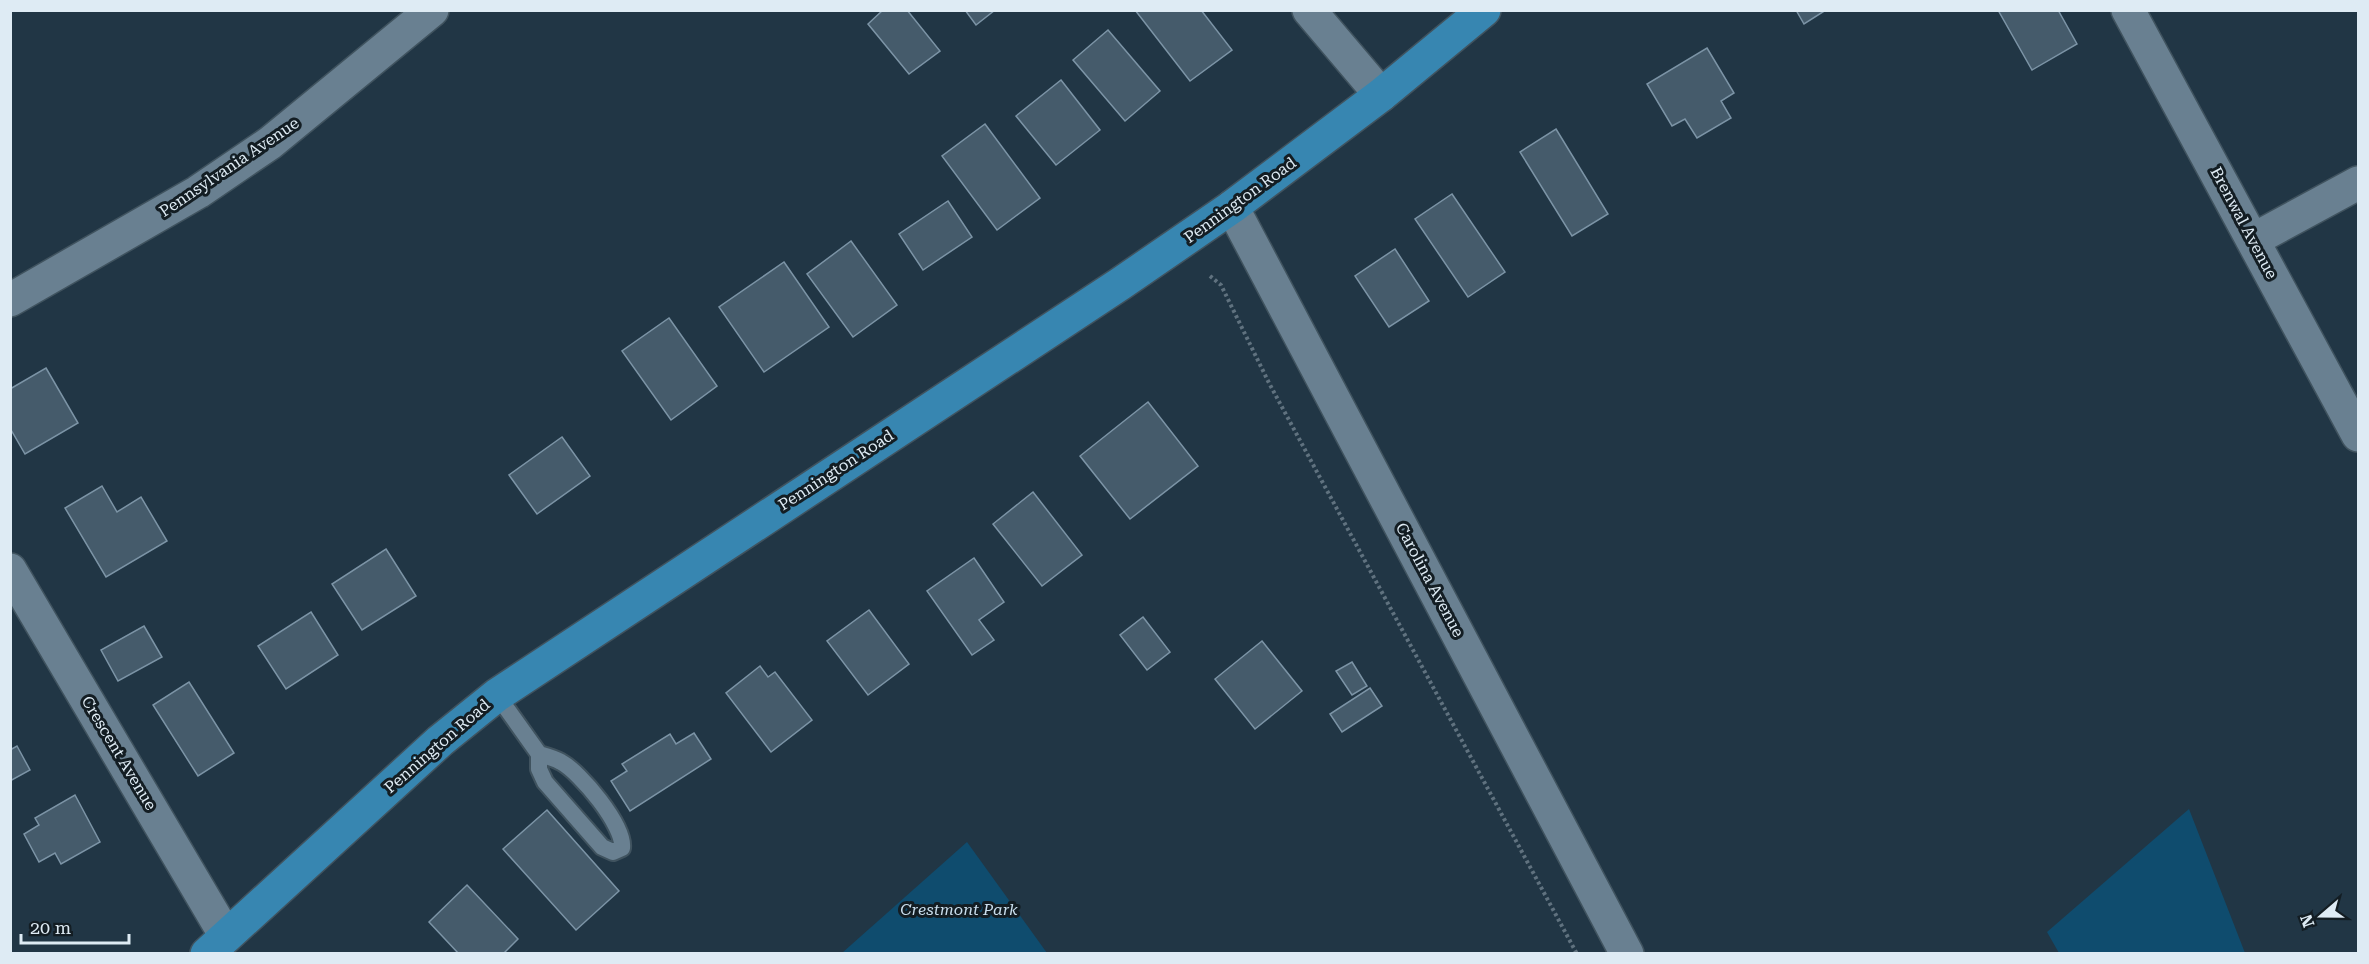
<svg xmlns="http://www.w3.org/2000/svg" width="2369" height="964" font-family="'Roboto Serif',serif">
  <rect width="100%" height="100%" fill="#213645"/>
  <g fill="#0f4c6e">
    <polygon points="2189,809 2245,953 2059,953 2047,932"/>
    <polygon points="967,842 1047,953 842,953"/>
  </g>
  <g fill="#455b6b" stroke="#7c94a6" stroke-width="1.5">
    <polygon points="883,10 907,10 940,51 909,74 868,24"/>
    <polygon points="965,10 995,10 976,25"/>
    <polygon points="1135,10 1201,10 1232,50 1190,81"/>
    <polygon points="1796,10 1826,10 1804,24"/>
    <polygon points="1998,10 2058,10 2077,44 2032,70"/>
    <polygon points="1108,30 1160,91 1125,121 1073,60"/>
    <polygon points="1707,48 1734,93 1721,101 1731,118 1697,138 1685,119 1672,126 1647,84"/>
    <polygon points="1061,80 1100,130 1056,165 1016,116"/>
    <polygon points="985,124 1040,198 997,230 942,156"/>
    <polygon points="1556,129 1608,214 1572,236 1520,152"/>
    <polygon points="1452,194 1505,272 1468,297 1415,219"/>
    <polygon points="948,201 972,237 923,270 899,234"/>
    <polygon points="851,241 897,305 853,337 807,274"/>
    <polygon points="1395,249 1429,301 1389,327 1355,276"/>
    <polygon points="784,262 829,327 764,372 719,307"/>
    <polygon points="669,318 717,386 671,420 622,351"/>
    <polygon points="46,368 78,423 25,454 10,428 10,389"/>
    <polygon points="1148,402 1198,466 1130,519 1080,456"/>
    <polygon points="562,437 590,476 537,514 509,475"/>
    <polygon points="102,486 117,512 141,497 167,541 106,577 65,508"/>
    <polygon points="1033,492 1082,555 1042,586 993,524"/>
    <polygon points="386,549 416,596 362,630 332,584"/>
    <polygon points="974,558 1004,602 979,620 994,640 972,655 927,591"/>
    <polygon points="869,610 909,664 868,695 827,641"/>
    <polygon points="311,612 338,655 286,689 258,646"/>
    <polygon points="1143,617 1170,652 1147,670 1120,635"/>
    <polygon points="144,626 162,657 118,681 101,650"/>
    <polygon points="1262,641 1302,691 1255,729 1215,679"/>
    <polygon points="1352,662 1367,686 1352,695 1336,671"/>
    <polygon points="760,666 768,677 775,672 812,720 771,752 726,693"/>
    <polygon points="189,682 234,753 198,776 153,705"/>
    <polygon points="1370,688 1382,706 1342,732 1330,714"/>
    <polygon points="694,733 711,759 630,811 611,781 627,771 622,764 670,734 676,744"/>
    <polygon points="17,746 30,770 10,781 10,750"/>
    <polygon points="75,795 100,842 61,864 55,853 39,862 24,834 39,825 35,818"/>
    <polygon points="547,810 619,891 576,930 503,849"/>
    <polygon points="467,885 518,939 503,954 459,954 429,922"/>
  </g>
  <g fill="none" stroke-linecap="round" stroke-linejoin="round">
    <defs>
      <path id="lane" d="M 497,695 L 539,754 L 539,769 L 545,782 L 602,847 L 613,852 L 622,848 C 625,826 580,772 561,762 C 554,758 546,756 539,754"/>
      <g id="street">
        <polyline points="1309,10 1381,95"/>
        <polyline points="2128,10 2358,435"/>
        <polyline points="1232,207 1627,954"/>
        <polyline points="2253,240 2358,183"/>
        <polyline points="10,300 198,192 270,143 432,10"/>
        <polyline points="10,570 226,936"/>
      </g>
      <polyline id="primary" points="207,954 440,741 497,695 1120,284 1232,207 1381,95 1484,10"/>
    </defs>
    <use href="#lane" stroke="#40535f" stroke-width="20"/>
    <use href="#street" stroke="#40535f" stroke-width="36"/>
    <use href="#primary" stroke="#40535f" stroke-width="36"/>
    <polyline stroke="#60727f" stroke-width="4" stroke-dasharray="3 3" stroke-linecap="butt" points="1210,276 1221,285 1269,383 1577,954"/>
    <use href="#lane" stroke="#698091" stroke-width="16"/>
    <use href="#street" stroke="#698091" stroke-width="33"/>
    <use href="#primary" stroke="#3786b1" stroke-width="33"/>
  </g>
  <g text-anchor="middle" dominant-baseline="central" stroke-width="6" stroke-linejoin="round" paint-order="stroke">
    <g font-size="16" fill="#deebf4" stroke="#131d23">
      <text transform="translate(229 167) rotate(-34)">Pennsylvania Avenue</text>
      <text transform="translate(1240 200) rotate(-36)">Pennington Road</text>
      <text transform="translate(2244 223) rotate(62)">Brenwal Avenue</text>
      <text transform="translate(836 470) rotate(-33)">Pennington Road</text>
      <text transform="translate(1430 580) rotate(62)">Carolina Avenue</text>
      <text transform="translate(437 746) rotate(-41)">Pennington Road</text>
      <text transform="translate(119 753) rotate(59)">Crescent Avenue</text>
    </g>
    <g font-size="16" font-style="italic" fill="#c9deed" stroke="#131d23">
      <text x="959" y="909">Crestmont Park</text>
    </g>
  </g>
  <rect width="2369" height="964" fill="none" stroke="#deebf4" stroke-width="24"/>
  <g transform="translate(2321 916) rotate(250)" stroke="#131d23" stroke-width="4.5" paint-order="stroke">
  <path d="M0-4.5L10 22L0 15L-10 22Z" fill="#deebf4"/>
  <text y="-9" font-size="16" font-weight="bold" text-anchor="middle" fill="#deebf4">N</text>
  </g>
  <path d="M21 934v9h108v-9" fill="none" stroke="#deebf4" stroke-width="3"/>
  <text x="30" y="934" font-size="18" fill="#deebf4" stroke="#131d23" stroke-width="4.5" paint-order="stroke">20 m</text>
</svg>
